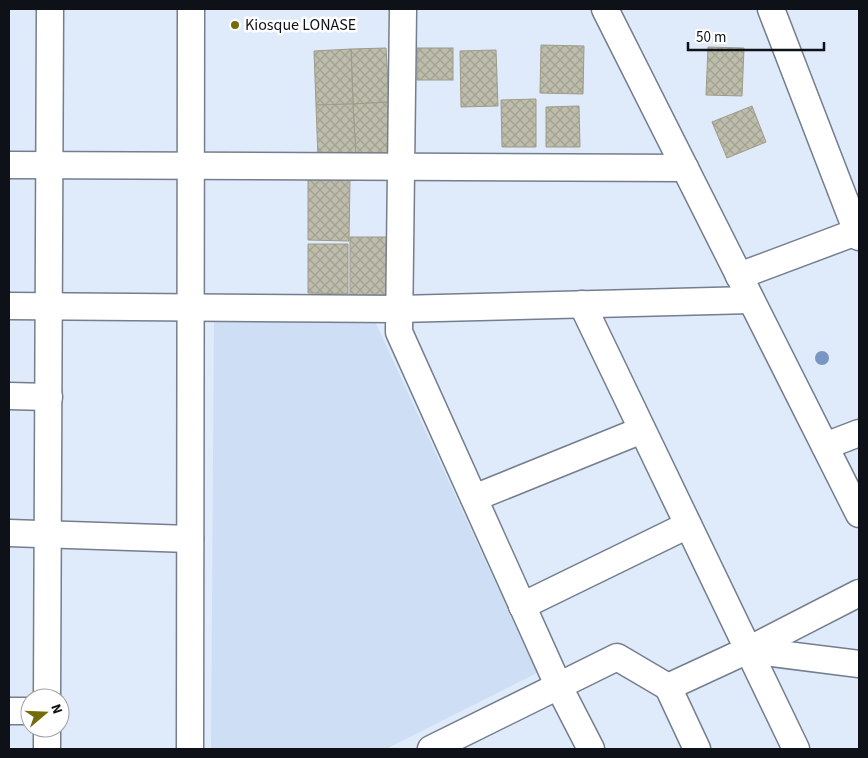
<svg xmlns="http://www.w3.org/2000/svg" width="868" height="758" font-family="'Source Sans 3',sans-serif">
  <defs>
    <pattern id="building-cross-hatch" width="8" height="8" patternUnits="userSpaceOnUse" patternTransform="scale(1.25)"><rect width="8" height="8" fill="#bebdab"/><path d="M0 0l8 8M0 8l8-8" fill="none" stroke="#a2a192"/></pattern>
  </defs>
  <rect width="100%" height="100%" fill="#dfeafb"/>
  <polygon fill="#cedef5" points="373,317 537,673 386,749 211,749 214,320"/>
  <g fill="url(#building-cross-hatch)" stroke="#9c9c8a">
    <polygon points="541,45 584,46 583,94 540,93"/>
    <polygon points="708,47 744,48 742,96 706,95"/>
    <polygon points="386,48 389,102 353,104 351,49"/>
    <rect x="417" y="48" width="36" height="32"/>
    <polygon points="351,49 353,104 316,105 314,51"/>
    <polygon points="496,50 498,106 461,107 460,51"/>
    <polygon points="536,99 536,147 502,147 501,100"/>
    <polygon points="389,102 391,156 356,158 353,104"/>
    <polygon points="353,104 356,158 318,159 316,105"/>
    <polygon points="579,106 580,147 546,147 546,107"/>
    <polygon points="752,106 766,142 727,158 712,122"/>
    <polygon points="308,176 350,177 349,241 308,240"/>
    <rect x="350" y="237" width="40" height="59"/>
    <polygon points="308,244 348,244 348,294 308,293"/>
  </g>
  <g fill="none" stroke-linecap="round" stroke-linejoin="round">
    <defs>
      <g id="minor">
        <polyline points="403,9 399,332 558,685 591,749"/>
        <polyline points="605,9 859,514"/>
        <polyline points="771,9 859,237"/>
        <polyline points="9,165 685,168"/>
        <polyline points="739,276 859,231"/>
        <polyline points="582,304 796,749"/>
        <polyline points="9,306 398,309 751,300"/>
        <polyline points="9,396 49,397"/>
        <polyline points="825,446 859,433"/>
        <polyline points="474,498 642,430"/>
        <polyline points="9,533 190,539"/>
        <polyline points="522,606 688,525"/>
        <polyline points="748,650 859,664"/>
        <polyline points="668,687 748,650 859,593"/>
        <polyline points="47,698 50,9"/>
        <polyline points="9,711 30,711"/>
        <polyline points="47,749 47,728"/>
        <polyline points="190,749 191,9"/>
        <polyline points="431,749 617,657 668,687 697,749"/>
      </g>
    </defs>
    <use href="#minor" stroke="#747e8d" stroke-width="29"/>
    <use href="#minor" stroke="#fff" stroke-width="26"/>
  </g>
  <circle fill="#7896c1" cx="822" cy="358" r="7"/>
  <circle fill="#726c0a" stroke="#fff" stroke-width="2" cx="235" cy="25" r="5"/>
  <g text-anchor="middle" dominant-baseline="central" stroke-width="5" stroke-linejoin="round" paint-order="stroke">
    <g font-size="16" fill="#0e1117" stroke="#fff" text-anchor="start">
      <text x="245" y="25">Kiosque LONASE</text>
    </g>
  </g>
  <rect width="868" height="758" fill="none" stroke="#0e1117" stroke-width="20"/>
  <g transform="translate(45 713) rotate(71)"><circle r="24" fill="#ffffff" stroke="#9fa0a2"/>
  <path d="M0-4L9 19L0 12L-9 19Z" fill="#726c0a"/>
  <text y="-8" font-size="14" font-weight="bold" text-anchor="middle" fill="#0e1117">N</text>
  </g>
  <path d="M688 42v8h136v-8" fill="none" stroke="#0e1117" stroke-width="2.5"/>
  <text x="696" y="42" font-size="15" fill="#0e1117" stroke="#ffffff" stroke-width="4" paint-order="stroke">50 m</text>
</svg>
